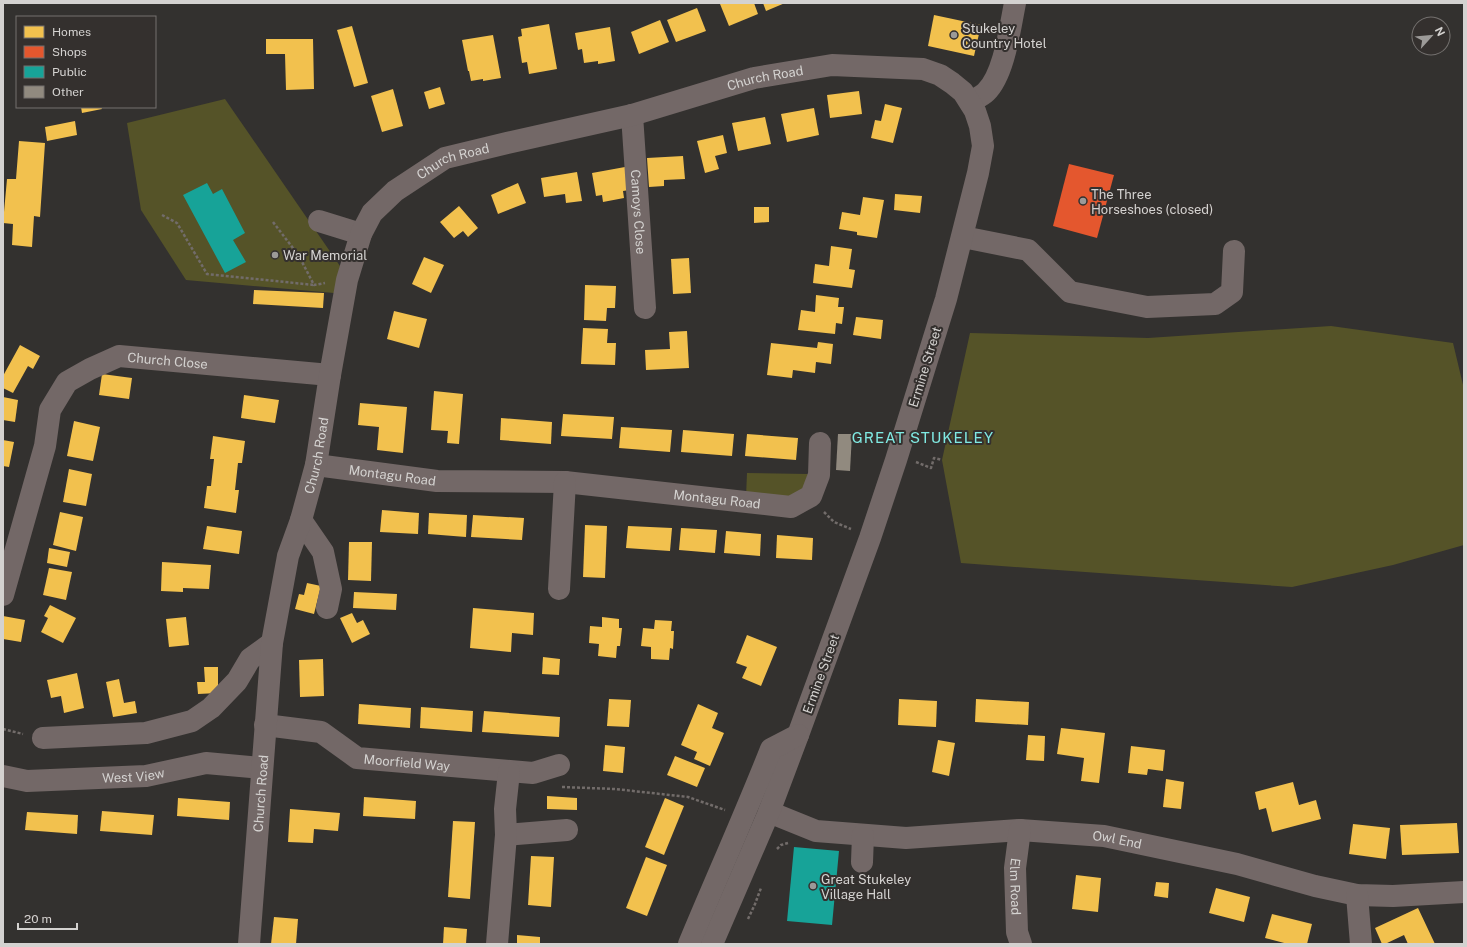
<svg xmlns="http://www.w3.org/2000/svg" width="1467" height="947" font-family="'Public Sans',sans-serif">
  <rect width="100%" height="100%" fill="#33312f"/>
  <g fill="#555328">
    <polygon points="225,99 340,266 334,293 186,280 141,210 127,123"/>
    <polygon points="1331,326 1453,343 1464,389 1464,545 1393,565 1292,587 961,563 942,460 970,333 1148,338"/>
    <polygon points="747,473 808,474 802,492 791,499 746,497"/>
  </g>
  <g fill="#f2c14e">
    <polygon points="722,3 754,3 758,14 729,26 720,4"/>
    <polygon points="763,3 785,3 766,11"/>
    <polygon points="697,8 706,31 676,42 667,20"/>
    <polygon points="934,15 981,25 974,56 928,46"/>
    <polygon points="660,20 669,42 639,54 631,32"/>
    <polygon points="549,24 557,69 529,74 527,62 522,63 518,37 522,36 521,29"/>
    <polygon points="352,26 368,83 354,87 337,30"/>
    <polygon points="610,27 615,61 598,64 598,61 584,63 582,49 578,50 575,33"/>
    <polygon points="493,35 501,78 483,81 483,79 471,81 469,71 468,71 462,40"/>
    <polygon points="266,39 313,39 314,89 286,90 285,54 266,54"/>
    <polygon points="440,87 445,104 429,109 424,92"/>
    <polygon points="393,89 403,126 382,132 371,96"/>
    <polygon points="859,91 862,114 830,118 827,95"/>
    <polygon points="885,104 902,108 893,143 871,138 875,120 881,121"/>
    <polygon points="81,107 101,107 102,109 82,113"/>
    <polygon points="814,108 819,135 787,142 781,114"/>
    <polygon points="765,117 771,144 738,151 732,123"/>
    <polygon points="75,121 77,135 47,141 45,127"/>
    <polygon points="723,135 727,153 715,156 719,169 705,173 697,141"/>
    <polygon points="19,141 45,143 40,217 34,216 32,247 12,245 13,224 3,223 7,179 16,179"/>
    <polygon points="683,156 685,179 664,180 664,186 649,187 647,158"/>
    <polygon points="625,167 629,190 623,191 624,198 603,202 602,195 596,196 592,173"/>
    <polygon points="577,172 582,201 566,203 565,194 544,197 541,178"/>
    <polygon points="518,183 526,203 498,214 491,195"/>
    <polygon points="895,194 922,196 920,213 894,210"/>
    <polygon points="863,197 884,200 877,238 857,235 857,232 839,229 842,212 860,215"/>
    <polygon points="459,206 478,228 468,237 463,231 454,238 440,222"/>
    <polygon points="754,207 769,207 769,222 754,223"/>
    <polygon points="831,246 852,249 849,269 855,270 852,288 813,283 815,264 829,266"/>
    <polygon points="424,257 444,265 431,293 412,284"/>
    <polygon points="689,258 691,293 673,294 671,259"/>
    <polygon points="585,285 616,286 615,308 607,308 606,321 584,320"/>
    <polygon points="254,290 324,293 323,308 253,304"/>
    <polygon points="816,295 839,298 838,307 844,307 842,324 836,323 835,334 798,330 801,310 815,312"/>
    <polygon points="394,311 427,319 419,348 387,339"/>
    <polygon points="856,317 883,320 881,339 853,335"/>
    <polygon points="583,328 608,329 607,343 616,343 615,365 581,364"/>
    <polygon points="687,331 689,368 646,370 645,350 670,349 669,332"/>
    <polygon points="818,342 833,344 831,364 816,362 815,373 793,370 792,378 767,375 771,343 817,348"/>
    <polygon points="20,345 40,356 33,369 28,366 13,393 3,388 3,376"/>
    <polygon points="102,374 132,378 129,399 99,395"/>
    <polygon points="434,391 463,394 459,444 447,443 448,431 431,430"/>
    <polygon points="244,395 279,400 275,423 241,418"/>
    <polygon points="3,397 18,400 15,422 3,420"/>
    <polygon points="360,403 407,407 403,453 377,450 379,427 358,425"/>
    <polygon points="563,414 614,417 612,439 561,436"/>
    <polygon points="501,418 552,422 551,444 500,440"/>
    <polygon points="74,421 100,427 93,461 67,456"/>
    <polygon points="621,427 672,430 670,452 619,448"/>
    <polygon points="683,430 734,434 732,456 681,452"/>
    <polygon points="747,434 798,438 796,460 745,456"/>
    <polygon points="213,436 245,441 242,463 238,463 235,490 239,490 236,513 204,508 207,486 211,486 214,459 210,459"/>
    <polygon points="3,440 14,442 9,467 3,466"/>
    <polygon points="69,469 92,474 86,506 63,502"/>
    <polygon points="382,510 419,513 418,534 380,532"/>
    <polygon points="60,512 83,517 76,551 53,545"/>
    <polygon points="429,513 467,515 466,537 428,534"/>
    <polygon points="473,515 524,518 522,540 471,537"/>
    <polygon points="585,525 607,526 605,578 583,577"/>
    <polygon points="207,526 242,531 239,554 203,549"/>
    <polygon points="628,526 672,528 670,551 626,548"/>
    <polygon points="681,528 717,530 715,553 679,550"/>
    <polygon points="726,531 761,534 760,556 724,553"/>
    <polygon points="777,535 813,538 812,560 776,558"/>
    <polygon points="349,542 372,542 371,581 348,580"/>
    <polygon points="49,548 70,552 67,567 47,563"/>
    <polygon points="162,562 211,565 209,589 183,588 183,592 161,591"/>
    <polygon points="49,568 72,572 66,600 43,595"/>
    <polygon points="307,583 321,586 314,614 295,609 299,594 304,595"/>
    <polygon points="354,592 397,594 396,610 353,608"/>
    <polygon points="50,605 76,618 63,643 41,632 48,618 44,616"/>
    <polygon points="473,608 534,613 533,635 512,633 511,652 470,648"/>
    <polygon points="352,613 357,623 363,620 370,634 352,643 340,618"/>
    <polygon points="3,616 25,620 21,642 3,639"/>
    <polygon points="186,617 189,645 169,647 166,619"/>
    <polygon points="602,617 619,619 619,628 622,628 620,646 617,646 616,658 598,656 599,644 589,643 590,626 602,627"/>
    <polygon points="655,620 672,621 671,631 674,631 673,649 670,648 669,660 651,659 651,647 641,646 643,628 654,629"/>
    <polygon points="747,635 777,647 761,686 742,678 747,667 736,663"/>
    <polygon points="543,657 560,659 559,675 542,674"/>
    <polygon points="323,659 324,696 300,697 299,660"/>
    <polygon points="204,667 218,667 218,693 198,694 197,682 205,682"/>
    <polygon points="77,673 84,708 64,713 61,696 51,698 47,680"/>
    <polygon points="119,679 124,703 135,701 137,713 113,717 106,682"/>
    <polygon points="609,699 631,700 629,727 607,726"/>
    <polygon points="899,699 937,701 936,727 898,725"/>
    <polygon points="976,699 1029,702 1028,725 975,722"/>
    <polygon points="359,704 411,708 410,728 358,724"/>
    <polygon points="698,704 718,713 712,728 724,733 710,766 694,759 697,752 681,745"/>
    <polygon points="421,707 473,711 472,732 420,728"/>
    <polygon points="484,711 560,717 559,737 482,732"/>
    <polygon points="1061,728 1105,733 1099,783 1081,781 1084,758 1057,754"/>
    <polygon points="1028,735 1045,736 1044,761 1026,760"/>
    <polygon points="938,740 955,743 949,776 932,772"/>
    <polygon points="605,745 625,747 623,773 603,771"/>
    <polygon points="1131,746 1165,750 1163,771 1148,769 1147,775 1128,773"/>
    <polygon points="675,756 705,768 697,787 667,775"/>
    <polygon points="1166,779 1184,782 1181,809 1163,807"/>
    <polygon points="1293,782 1299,805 1316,800 1321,819 1272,832 1266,808 1259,810 1255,792"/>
    <polygon points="547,796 577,798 577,810 547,809"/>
    <polygon points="364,797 416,801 415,819 363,816"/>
    <polygon points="178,798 230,802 229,820 177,816"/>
    <polygon points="665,798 684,806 664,855 645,847"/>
    <polygon points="290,809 340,813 338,831 314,829 313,843 288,842"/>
    <polygon points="102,811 154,815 152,835 100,831"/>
    <polygon points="27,812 78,815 77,834 25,830"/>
    <polygon points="453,821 475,822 470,899 448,897"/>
    <polygon points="1457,823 1459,853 1402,855 1400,825"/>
    <polygon points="1353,824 1390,828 1386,859 1349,854"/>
    <polygon points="531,856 554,857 551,907 528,905"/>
    <polygon points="646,857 667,865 647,916 626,908"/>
    <polygon points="1076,875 1101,878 1098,912 1072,909"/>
    <polygon points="1156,882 1169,883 1168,898 1154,896"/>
    <polygon points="1216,888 1250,897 1244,922 1209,913"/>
    <polygon points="1418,908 1435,944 1408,944 1404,935 1385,944 1382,944 1375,928"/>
    <polygon points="1272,914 1312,924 1307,944 1288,944 1265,938"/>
    <polygon points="274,917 298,919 296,944 271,944"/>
    <polygon points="444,927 467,929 466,944 443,944"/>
    <polygon points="517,935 540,937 540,944 517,944"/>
  </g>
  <polygon fill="#e4572e" points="1069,164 1114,175 1097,238 1053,226"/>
  <g fill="#17a398">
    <polygon points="207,183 213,194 222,189 245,233 233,240 246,262 225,273 183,195"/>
    <polygon points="794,847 839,851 832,925 787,921"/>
  </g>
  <polygon fill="#918a7f" points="838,434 852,434 850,471 836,470"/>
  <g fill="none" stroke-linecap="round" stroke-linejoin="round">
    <g stroke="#726c6a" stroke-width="2.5" stroke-dasharray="3 2" stroke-linecap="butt">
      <polyline points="162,215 177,223 207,274 314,285"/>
      <polyline points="273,222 299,256 314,285 325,283"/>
      <polyline points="916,462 931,468 934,458 942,460"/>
      <polyline points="824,512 834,522 851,529"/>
      <polyline points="3,729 23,734"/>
      <polyline points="562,787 615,789 688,797 725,810"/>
      <polyline points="777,849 781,845 788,843"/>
      <polyline points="748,919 755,904 761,888"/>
    </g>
    <g stroke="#736867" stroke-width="22">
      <path d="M 970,102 C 975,99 982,96 986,92 C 1004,75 1010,28 1015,3"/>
      <path id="s1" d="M 632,115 L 645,308"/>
      <polyline points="319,221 361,234"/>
      <polyline points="963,237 1028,250 1070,292 1147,307 1215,304 1232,292 1234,251"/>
      <path id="s2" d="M 316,465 L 437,481 L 565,482 L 791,507 L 811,496 L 819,475 L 820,443"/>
      <polyline points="301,520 323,552 331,589 327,608"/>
      <polyline points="559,589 565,482"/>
      <path id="s3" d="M 3,595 L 45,446 L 50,410 L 67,382 L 90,369 L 119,356 L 330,375"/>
      <path id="s4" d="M 265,725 L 321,732 L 357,758 L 533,773 L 559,765"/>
      <polyline points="43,738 146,733 192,721 211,708 237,681 250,659 272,643"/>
      <path id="s5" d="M 3,776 L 27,781 L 146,776 L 206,763 L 262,768"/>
      <path id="s6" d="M 769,812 L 816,831 L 906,838 L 1020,830 L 1104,836 L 1237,864 L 1315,886 L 1357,895 L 1393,896 L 1464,892"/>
      <path id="s7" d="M 1020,830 L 1015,868 L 1017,932 L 1021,944"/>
      <polyline points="506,835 567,830"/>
      <polyline points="862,862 863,835"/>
      <polyline points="1357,895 1361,944"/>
      <path id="s8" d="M 249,944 L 272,643 L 288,556 L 301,520 L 316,465 L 330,375 L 347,280 L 361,234 L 372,213 L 395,191 L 445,158 L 507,143 L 632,115 L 754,78 L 832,65 L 923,69 L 940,75 L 952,83 L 963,92 L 975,111 L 980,126 L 983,146 L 978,173 L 946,299 L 896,460 L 870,538 L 798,735 L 769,812 L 712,944"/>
      <polyline points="497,944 506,835 505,809 509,772"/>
      <path d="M 689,944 C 716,879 745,815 771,749 L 798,735"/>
    </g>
  </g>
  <g fill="#9c9a98" stroke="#34302e" stroke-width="1.5">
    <circle cx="954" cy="35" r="4"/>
    <circle cx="1083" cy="201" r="4"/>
    <circle cx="275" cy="255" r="4"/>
    <circle cx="813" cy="886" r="4"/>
  </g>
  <g text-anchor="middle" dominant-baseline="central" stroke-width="4" stroke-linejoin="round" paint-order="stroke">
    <g font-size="13" fill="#d4d2d0" stroke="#34302e" text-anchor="start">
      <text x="962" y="28">Stukeley<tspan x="962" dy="15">Country Hotel</tspan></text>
      <text x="1091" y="194">The Three<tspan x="1091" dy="15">Horseshoes (closed)</tspan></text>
      <text x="283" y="255">War Memorial</text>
      <text x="821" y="879">Great Stukeley<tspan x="821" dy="15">Village Hall</tspan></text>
    </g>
    <g font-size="13" fill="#d4d2d0" stroke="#34302e">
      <text stroke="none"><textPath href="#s8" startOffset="1167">Church Road</textPath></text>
      <text stroke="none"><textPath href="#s8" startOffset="843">Church Road</textPath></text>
      <text stroke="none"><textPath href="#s1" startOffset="97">Camoys Close</textPath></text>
      <text stroke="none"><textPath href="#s3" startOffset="331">Church Close</textPath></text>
      <text transform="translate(925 367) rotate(-73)">Ermine Street</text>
      <text stroke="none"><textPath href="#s8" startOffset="495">Church Road</textPath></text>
      <text stroke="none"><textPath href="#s2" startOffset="77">Montagu Road</textPath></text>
      <text stroke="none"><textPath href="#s2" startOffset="403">Montagu Road</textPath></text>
      <text transform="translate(821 674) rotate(-70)">Ermine Street</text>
      <text stroke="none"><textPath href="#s4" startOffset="151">Moorfield Way</textPath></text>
      <text stroke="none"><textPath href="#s5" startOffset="131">West View</textPath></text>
      <text stroke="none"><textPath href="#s8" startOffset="151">Church Road</textPath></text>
      <text stroke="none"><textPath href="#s6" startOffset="353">Owl End</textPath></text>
      <text stroke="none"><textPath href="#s7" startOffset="57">Elm Road</textPath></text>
    </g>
    <g font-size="15" letter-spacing="1" fill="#80eae3" stroke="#34302e">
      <text x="923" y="437">GREAT STUKELEY</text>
    </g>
  </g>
  <rect width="1467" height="947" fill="none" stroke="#d4d2d0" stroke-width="8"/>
  <rect x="16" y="16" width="140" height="92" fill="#34302e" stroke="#74716f"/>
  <rect x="24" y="26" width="20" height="12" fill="#f2c14e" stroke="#74716f"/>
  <text x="52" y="36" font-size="12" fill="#d4d2d0">Homes</text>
  <rect x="24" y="46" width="20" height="12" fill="#e4572e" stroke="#74716f"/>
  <text x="52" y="56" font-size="12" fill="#d4d2d0">Shops</text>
  <rect x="24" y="66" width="20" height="12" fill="#17a398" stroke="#74716f"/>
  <text x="52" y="76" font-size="12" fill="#d4d2d0">Public</text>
  <rect x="24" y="86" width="20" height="12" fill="#918a7f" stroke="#74716f"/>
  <text x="52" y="96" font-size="12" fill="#d4d2d0">Other</text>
  <g transform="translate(1431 36) rotate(63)"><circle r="19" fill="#34302e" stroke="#74716f"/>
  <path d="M0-3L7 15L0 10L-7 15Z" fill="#9c9a98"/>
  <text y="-6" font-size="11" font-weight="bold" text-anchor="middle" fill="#d4d2d0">N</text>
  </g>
  <path d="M18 923v6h59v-6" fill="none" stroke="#d4d2d0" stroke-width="2"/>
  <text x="24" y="923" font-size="12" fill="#d4d2d0" stroke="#34302e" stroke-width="3" paint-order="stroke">20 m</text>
</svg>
